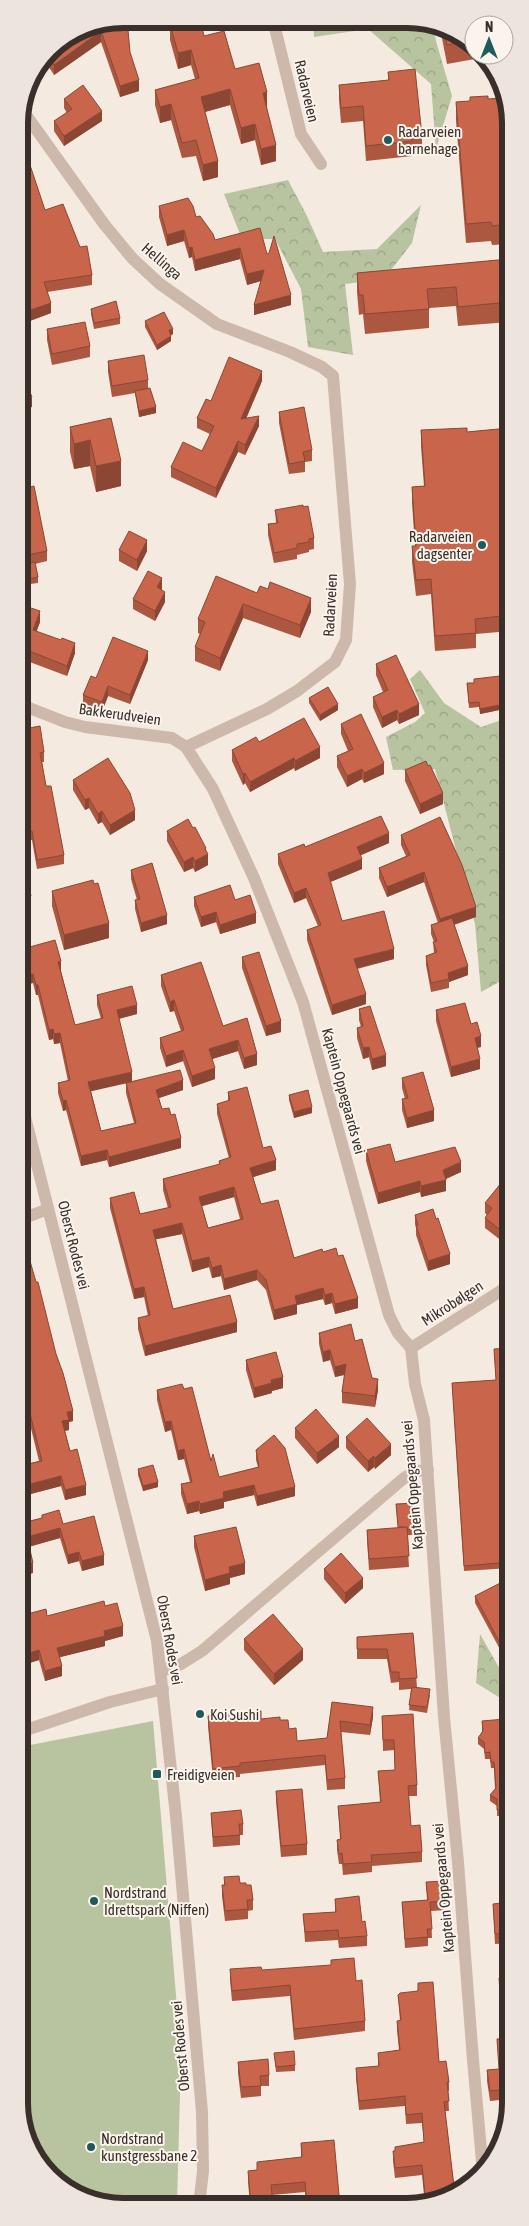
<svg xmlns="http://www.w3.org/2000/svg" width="529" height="2226" font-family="'Asap Condensed',sans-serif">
  <defs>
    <pattern id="forest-crowns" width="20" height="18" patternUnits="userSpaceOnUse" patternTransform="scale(1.25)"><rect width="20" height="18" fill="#b8c49f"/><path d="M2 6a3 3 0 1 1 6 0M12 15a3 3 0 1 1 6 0" fill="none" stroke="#97a082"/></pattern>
  </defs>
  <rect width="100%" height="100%" fill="#f4eae0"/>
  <g fill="url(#forest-crowns)">
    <polygon points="313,20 427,21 433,24 436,41 452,96 436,149 431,84 368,29 314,37"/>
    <polygon points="288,180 307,216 323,252 377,249 421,205 412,243 384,279 345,284 353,355 308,347 301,289 275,239 242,239 224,194"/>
    <polygon points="420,670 444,703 481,727 510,717 510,976 481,992 475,924 435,769 393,770 386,737 415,722 425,713 410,679"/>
    <polygon points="480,1634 510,1687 510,1704 476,1683"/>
  </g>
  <polygon fill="#b8c49f" points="153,1721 181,2055 177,2205 102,2205 49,2177 20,2117 20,1747"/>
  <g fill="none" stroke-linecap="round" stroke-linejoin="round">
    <g stroke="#cdb9ab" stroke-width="12">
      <polyline points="273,20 301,134 321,164"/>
      <polyline points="21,108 104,224 132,258 160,284 217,324 290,352 322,367 333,376 350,584 346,640 335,662 297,691 267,709 186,747"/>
      <polyline points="19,704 65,722 85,727 172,738 186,747 213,789 254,878 303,1002 389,1315 398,1333 411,1348 415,1384 424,1420 444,1717 458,1862 473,2060 483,2173"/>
      <polyline points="19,1093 157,1641 176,1816 202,2112 203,2171 199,2206"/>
      <polyline points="19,1222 27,1217 48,1209"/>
      <polyline points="411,1348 510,1285"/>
      <polyline points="161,1671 181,1664 202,1651 404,1478 417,1471 428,1470"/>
      <polyline points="20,1732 110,1702 163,1689"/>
    </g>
  </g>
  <g fill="#ac5740" fill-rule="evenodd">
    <polygon points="113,21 139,91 120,97 101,42 54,75 43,58 49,49"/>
    <polygon points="170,24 204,36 235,69 267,107 266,108 276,161 261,165 255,140 241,144 230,105 205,112 218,177 203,181 196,156 182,158 171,120 160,123 155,105 155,90 195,79 191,65 178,69 170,40"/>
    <polygon points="440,28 474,48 474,55 485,55 487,60 476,62 475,59 447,64"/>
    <polygon points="388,72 422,136 422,151 412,152 412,156 366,161 363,121 341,123 339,100 339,85 388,80"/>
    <polygon points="64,99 102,121 64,146 54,131 54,121 67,113 64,108"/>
    <polygon points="488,99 508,180 509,180 509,244 492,245 491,241 466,243 456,121 456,102"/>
    <polygon points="159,206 196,217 215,240 267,254 291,305 254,315 261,281 247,285 240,259 195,271 192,257 189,258 184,241 167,246 159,217"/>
    <polygon points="45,210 80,247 92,275 92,285 47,292 51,313 19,325"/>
    <polygon points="509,259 509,322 458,326 456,306 429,308 429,328 365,334 363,314 359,315 357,292 357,273"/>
    <polygon points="91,309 120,318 120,324 94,329 91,314"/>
    <polygon points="145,321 173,334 171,335 171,341 157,350 145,327"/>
    <polygon points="47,329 90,346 90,357 52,365 47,340"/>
    <polygon points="108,361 148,380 148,388 156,413 139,417 135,393 112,397 108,372"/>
    <polygon points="262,381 246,419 259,426 245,455 238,452 216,498 171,477 171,467 202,451 210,434 197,428 197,418 211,401"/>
    <polygon points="507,394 509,394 510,631 476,634 476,648 435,651 431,594 416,596 412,562 412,546 415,546 412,503 412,487 424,486 421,446 421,430 467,432 509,428 507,409"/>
    <polygon points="279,412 312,450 312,461 305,462 305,472 289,474 279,423"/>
    <polygon points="111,418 121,486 96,492 90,466 74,469 70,452 70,427"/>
    <polygon points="19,448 26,488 47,551 47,561 35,564 38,577 38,583 30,584 30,589 19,591 19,565 23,565 19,545"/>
    <polygon points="275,510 314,538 314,549 309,550 309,552 297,555 297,559 274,563 268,535 268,524 276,523"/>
    <polygon points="119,550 147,551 137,571 119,561"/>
    <polygon points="162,589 161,590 165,602 155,621 133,609 133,599"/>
    <polygon points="257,593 311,612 300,638 243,618 220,671 195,661 195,647 200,634 198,633 198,619"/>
    <polygon points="19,604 40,622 36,632 75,653 67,676 19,658"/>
    <polygon points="148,660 130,704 108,696 102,712 83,704 83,695 96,678"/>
    <polygon points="376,664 419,715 399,724 397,720 382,728 373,707 373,697 383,692 376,675"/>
    <polygon points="467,683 474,683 504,709 480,714 479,707 469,708"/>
    <polygon points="309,698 338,710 320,721 309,703"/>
    <polygon points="341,724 384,774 364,783 362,779 347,787 337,767 337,756 348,751 341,734"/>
    <polygon points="19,730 44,752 44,762 42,762 46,786 64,855 64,864 37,869 32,840 22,842 19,829"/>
    <polygon points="259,742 320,758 295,771 294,768 250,792 245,783 243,785 232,761 232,750"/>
    <polygon points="405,770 443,804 420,814 405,781"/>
    <polygon points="73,780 135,820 110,835 102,822 98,824 89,808 85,810 73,790"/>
    <polygon points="193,828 206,852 208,865 195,872 193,868 184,872 167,841 167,831"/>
    <polygon points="401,835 476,917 454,925 468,975 449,982 449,988 431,992 426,965 426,956 434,953 433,942 434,942 431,934 431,925 438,923 424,882 387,897 379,878 379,868 406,856 401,845"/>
    <polygon points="389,843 360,855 362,869 330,882 342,921 394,959 357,969 366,1004 332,1015 307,940 307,930 318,926 306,898 294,903 278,864 278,854 305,847"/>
    <polygon points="131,870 167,924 141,932 135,909 135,900 137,900 131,879"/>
    <polygon points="52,891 109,938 64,950 52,906"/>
    <polygon points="194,897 235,900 256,923 220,934 216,922 201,927 194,906"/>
    <polygon points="26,948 61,971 75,1025 101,1019 97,1005 97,995 137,1014 119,1019 91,1091 101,1131 134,1123 126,1093 126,1083 183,1090 159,1098 162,1109 181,1148 109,1167 107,1160 81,1166 66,1110 63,1111 58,1093 58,1083 68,1081 60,1043 54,1044 53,1039 49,1040 38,995 36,995 33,983 28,984 23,967 23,957 26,957"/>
    <polygon points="242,957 281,1032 266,1036 242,968"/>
    <polygon points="161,975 223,1026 247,1018 257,1065 244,1069 238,1051 212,1059 215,1079 192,1087 183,1061 166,1067 160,1048 160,1038 181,1031 174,1011 170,1012 161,986"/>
    <polygon points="359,1009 386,1066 372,1070 369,1057 363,1059 357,1038 357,1028 361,1027 359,1020"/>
    <polygon points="436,1010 471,1024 481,1047 477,1048 480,1069 451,1077 436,1021"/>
    <polygon points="402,1078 434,1121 407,1128 402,1110 402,1099 405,1099 402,1088"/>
    <polygon points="510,1080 510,1142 508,1141"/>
    <path d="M 228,1092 L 276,1170 L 253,1177 L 261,1204 L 294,1258 L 323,1252 L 338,1256 L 358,1308 L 335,1314 L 332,1303 L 325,1305 L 323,1299 L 297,1305 L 297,1314 L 274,1320 L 266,1290 L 257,1280 L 224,1290 L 221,1276 L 212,1278 L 209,1267 L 192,1272 L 182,1234 L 156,1239 L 173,1309 L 237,1332 L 145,1356 L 138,1329 L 138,1318 L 148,1316 L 144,1297 L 134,1299 L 110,1208 L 110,1198 L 140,1214 L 168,1208 L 163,1190 L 163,1179 L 219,1165 L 219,1161 L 229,1158 L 217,1114 L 217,1104 L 228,1101 ZM 234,1197 L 240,1219 L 208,1228 L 202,1206 Z"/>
    <polygon points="289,1095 312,1113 294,1118 289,1100"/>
    <polygon points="366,1150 395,1162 461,1172 446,1179 446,1191 421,1197 420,1192 378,1204 366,1161"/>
    <polygon points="510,1172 507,1245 485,1228 485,1218 487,1215 485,1213 485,1203"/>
    <polygon points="415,1215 450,1264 428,1271 416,1235 416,1228 415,1224"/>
    <polygon points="19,1249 56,1354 73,1421 69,1422 69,1430 65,1431 70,1451 86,1495 65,1500 61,1486 23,1496 22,1491 19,1466 39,1461 24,1400 24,1390 27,1390 19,1360"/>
    <polygon points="319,1333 355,1341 378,1390 375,1407 342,1403 342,1392 345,1375 335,1377 330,1360 323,1362 319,1344"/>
    <polygon points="510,1348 510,1568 464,1571 452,1383 496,1380 494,1349"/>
    <polygon points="246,1360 283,1388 272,1391 272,1393 254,1398 246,1370"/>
    <polygon points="184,1389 211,1461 219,1477 258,1467 256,1460 256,1450 295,1496 257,1506 254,1495 224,1502 224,1508 200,1514 199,1511 187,1514 181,1494 181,1484 190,1482 184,1459 178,1460 171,1430 165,1432 157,1400 157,1390"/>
    <polygon points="295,1428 339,1447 317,1464 295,1438"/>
    <polygon points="346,1437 391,1455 375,1469 374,1467 368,1472 346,1448"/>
    <polygon points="138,1469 158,1487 143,1491 138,1475"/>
    <polygon points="42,1515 63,1524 104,1565 82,1571 79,1561 68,1564 60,1538 29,1547 33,1573 19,1576 19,1538 23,1537 22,1533 22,1523 42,1518"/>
    <polygon points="417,1529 417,1535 407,1535 409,1567 369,1570 367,1540 367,1530"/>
    <polygon points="194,1536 245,1574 230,1578 230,1584 205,1591 194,1547"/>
    <polygon points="324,1569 363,1588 345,1604 324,1579"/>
    <polygon points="510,1578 510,1668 475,1603 475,1596"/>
    <polygon points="105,1606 123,1636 105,1641 105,1646 59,1657 62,1676 45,1681 39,1660 20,1666 47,1616"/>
    <polygon points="413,1633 417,1688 430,1695 427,1713 409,1710 411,1689 399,1690 399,1682 391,1683 387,1659 357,1659 357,1637"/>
    <polygon points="244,1639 303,1660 274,1685 244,1650"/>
    <polygon points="332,1702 373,1717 370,1735 341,1732 345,1778 345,1789 327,1790 325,1765 240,1774 240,1777 213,1779 208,1726 208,1716 280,1720 289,1729 297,1741 327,1738"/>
    <polygon points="382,1716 417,1785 417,1796 408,1796 411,1826 422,1852 422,1862 372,1866 372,1872 343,1875 342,1864 339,1864 337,1850 337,1840 340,1839 338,1806 380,1802 378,1771 395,1770 394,1750 383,1751"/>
    <polygon points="482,1721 507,1741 510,1740 510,1815 497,1816 497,1806 490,1801 490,1795 495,1789 494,1768 491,1768 490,1759 485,1759 484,1749 478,1744 478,1738 482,1732"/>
    <polygon points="276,1791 307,1844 307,1855 281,1857 276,1801"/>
    <polygon points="211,1813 243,1824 243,1835 240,1835 240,1845 213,1847"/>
    <polygon points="224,1877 240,1883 246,1885 253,1900 253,1910 248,1911 248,1919 225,1921 222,1896 222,1885 224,1885"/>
    <polygon points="426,1882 446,1901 446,1910 431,1911 432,1938 428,1938 428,1946 405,1948 402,1902 427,1900"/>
    <polygon points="335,1899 362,1922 367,1936 367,1946 339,1948 338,1940 305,1942 303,1914 335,1912"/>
    <polygon points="493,1904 510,1906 510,1943 495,1944"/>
    <polygon points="230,1969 262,1970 356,1981 365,2021 365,2031 294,2040 290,1996 232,2001 230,1980"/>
    <polygon points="510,1977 510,2032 502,2032 499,1989 499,1978"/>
    <polygon points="418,1983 439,2062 449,2082 449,2091 448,2091 449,2111 445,2111 455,2195 425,2205 422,2175 395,2178 393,2161 393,2151 395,2151 395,2147 424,2142 422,2123 406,2124 405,2106 359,2110 356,2078 356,2068 378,2066 378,2053 399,2050 397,2030 397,2021 400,2021 398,1995 418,1991"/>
    <polygon points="510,2038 510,2099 490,2101 487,2081 487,2070 499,2069 497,2039"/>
    <polygon points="274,2053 295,2065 295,2071 276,2072"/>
    <polygon points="238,2062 269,2075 269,2086 261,2086 261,2096 241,2098 238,2073"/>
    <polygon points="301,2143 340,2206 306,2206 305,2192 272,2195 273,2206 250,2206 248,2181 248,2171 257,2170 257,2162 301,2157"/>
  </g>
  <g fill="#8c4734">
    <polygon points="101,31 101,42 54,75 54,65"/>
    <polygon points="191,50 191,65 178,69 178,53"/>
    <polygon points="139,80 139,91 120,97 120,86"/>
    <polygon points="230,89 230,105 201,113 201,97"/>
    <polygon points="267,92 267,107 263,109 263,93"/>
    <polygon points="171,104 171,120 160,123 160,107"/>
    <polygon points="102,111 102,121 64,146 64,136"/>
    <polygon points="255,124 255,140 241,144 241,128"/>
    <polygon points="276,145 276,161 261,165 261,149"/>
    <polygon points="218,161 218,177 203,181 203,165"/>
    <polygon points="184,230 184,241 167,246 167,235"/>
    <polygon points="192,247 192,257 189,258 189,248"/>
    <polygon points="240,248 240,259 195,271 195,260"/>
    <polygon points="264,270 264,280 247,285 247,274"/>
    <polygon points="291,295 291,305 254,315 254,305"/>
    <polygon points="51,303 51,313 19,325 19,314"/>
    <polygon points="173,329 173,334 169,336 169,330"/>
    <polygon points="171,336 171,341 157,350 157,345"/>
    <polygon points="262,371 262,381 241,430 241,419"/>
    <polygon points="32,397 32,407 19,413 19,403"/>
    <polygon points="156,407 156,413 139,417 139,411"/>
    <polygon points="259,416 259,426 245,455 245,445"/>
    <polygon points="90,440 90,466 74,469 74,444"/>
    <polygon points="238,441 238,452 216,498 216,488"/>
    <polygon points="121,461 121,486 96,492 96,466"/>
    <polygon points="147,540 147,551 137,571 137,560"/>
    <polygon points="162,578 162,589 157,598 157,587"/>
    <polygon points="165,592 165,602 155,621 155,611"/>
    <polygon points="311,598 311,612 300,638 300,625"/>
    <polygon points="243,604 243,618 220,671 220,658"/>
    <polygon points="40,611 40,622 33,641 33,630"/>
    <polygon points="75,643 75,653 67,676 67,666"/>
    <polygon points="148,651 148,660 130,704 130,695"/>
    <polygon points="108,686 108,696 102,712 102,702"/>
    <polygon points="338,704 338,710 320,721 320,715"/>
    <polygon points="419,704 419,715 399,724 399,714"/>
    <polygon points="504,704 504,709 480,714 480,709"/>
    <polygon points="397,710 397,720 382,728 382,717"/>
    <polygon points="320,747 320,758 295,771 295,761"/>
    <polygon points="294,758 294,768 250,792 250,782"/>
    <polygon points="384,763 384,774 364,783 364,773"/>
    <polygon points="362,769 362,779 347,787 347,776"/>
    <polygon points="245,773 245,783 243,785 243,774"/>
    <polygon points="443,793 443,804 420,814 420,804"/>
    <polygon points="89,798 89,808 85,810 85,800"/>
    <polygon points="135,810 135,820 110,835 110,825"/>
    <polygon points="102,811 102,822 98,824 98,814"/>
    <polygon points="389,833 389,843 357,857 357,847"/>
    <polygon points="206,848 206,855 208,854 208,865 195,872 195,861"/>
    <polygon points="193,857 193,868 184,872 184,862"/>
    <polygon points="362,859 362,869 328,883 328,873"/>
    <polygon points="424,872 424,882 387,897 387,887"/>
    <polygon points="306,888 306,898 294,903 294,893"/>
    <polygon points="31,896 31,901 19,904 19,899"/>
    <polygon points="476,907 476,917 440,929 440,919"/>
    <polygon points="216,912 216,922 201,927 201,917"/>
    <polygon points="256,913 256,923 220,934 220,925"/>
    <polygon points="167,915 167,924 141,932 141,923"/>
    <polygon points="109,923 109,938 64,950 64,935"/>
    <polygon points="394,949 394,959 354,969 354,959"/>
    <polygon points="61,961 61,971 58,972 58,962"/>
    <polygon points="468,966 468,975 449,982 448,973"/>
    <polygon points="33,974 33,983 28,984 28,975"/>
    <rect x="36" y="985" width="2" height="10"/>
    <polygon points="366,994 366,1004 332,1015 332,1005"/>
    <polygon points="174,1000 174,1011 170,1012 170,1002"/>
    <polygon points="137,1005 137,1014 117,1019 117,1010"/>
    <polygon points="281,1021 281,1032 266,1036 266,1026"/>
    <polygon points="53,1029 53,1039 49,1040 49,1030"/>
    <polygon points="60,1033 60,1043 54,1044 54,1034"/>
    <polygon points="481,1036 481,1047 475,1048 475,1038"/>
    <polygon points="238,1040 238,1051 209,1060 209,1049"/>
    <polygon points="369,1047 369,1057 363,1059 363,1048"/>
    <polygon points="183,1050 183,1061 166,1067 166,1056"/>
    <polygon points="257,1054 257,1065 244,1069 244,1058"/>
    <polygon points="386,1055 386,1066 372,1070 372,1059"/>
    <polygon points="480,1059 480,1069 451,1077 451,1067"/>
    <polygon points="215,1068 215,1079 192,1087 192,1076"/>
    <polygon points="132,1072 132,1082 88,1092 88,1082"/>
    <polygon points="183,1080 183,1090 156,1099 156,1090"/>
    <polygon points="66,1100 66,1110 63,1111 63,1101"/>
    <polygon points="312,1107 312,1113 294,1118 294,1112"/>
    <polygon points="434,1110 434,1121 407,1128 407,1118"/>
    <polygon points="181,1138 181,1148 109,1167 109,1157"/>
    <polygon points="107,1150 107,1160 81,1166 81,1156"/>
    <polygon points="276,1160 276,1170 250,1178 250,1168"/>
    <polygon points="461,1162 461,1172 443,1180 443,1170"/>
    <polygon points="446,1180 446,1191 421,1197 421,1186"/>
    <polygon points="420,1181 420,1192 378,1204 378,1193"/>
    <polygon points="234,1187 234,1197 199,1207 199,1197"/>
    <polygon points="182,1223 182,1234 153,1240 153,1230"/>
    <polygon points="510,1231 510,1241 507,1245 507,1235"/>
    <polygon points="450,1254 450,1264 428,1271 428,1261"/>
    <polygon points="209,1257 209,1267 192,1272 192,1261"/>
    <polygon points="221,1265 221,1276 212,1278 212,1268"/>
    <polygon points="257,1270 257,1280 224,1290 224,1279"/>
    <polygon points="144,1287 144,1297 134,1299 134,1289"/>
    <polygon points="323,1288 323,1299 297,1305 297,1314 274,1320 274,1310 295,1296"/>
    <polygon points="332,1293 332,1303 325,1305 325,1295"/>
    <polygon points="358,1298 358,1308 335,1314 335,1304"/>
    <polygon points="237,1322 237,1332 145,1356 145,1346"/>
    <polygon points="330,1350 330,1360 323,1362 323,1352"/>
    <polygon points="346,1364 346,1374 335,1377 335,1367"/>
    <polygon points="283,1377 283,1388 272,1391 272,1393 254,1398 254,1388 271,1380"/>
    <polygon points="378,1379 378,1390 375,1407 375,1396"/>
    <polygon points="73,1411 73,1421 69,1422 69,1430 62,1431 62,1421 67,1412"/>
    <polygon points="171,1421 171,1430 165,1432 165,1422"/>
    <polygon points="339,1436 339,1447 317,1464 317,1453"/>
    <polygon points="391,1444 391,1455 375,1469 375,1458"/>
    <polygon points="184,1449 184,1459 178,1460 178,1451"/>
    <polygon points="374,1456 374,1467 368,1472 368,1461"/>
    <polygon points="61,1476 61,1486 23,1496 23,1486"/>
    <polygon points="22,1481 22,1491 19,1492 19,1482"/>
    <polygon points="158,1482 158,1487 143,1491 143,1486"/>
    <polygon points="86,1485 86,1495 65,1500 65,1490"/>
    <polygon points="254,1485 254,1495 224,1502 224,1508 200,1514 200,1504 223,1492"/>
    <polygon points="295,1487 295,1496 257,1506 257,1496"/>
    <polygon points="199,1501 199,1511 187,1514 187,1504"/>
    <polygon points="60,1528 60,1538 27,1547 27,1537"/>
    <polygon points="79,1552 79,1561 68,1564 68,1555"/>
    <polygon points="104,1555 104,1565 82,1571 82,1561"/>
    <polygon points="33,1563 33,1573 19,1576 19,1567"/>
    <polygon points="245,1563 245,1574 230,1578 230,1584 205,1591 205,1580 229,1567"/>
    <polygon points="363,1578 363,1588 345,1604 345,1593"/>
    <polygon points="123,1626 123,1636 105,1641 105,1646 57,1658 57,1648 104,1631"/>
    <polygon points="303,1649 303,1660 274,1685 274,1674"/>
    <polygon points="39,1650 39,1660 20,1666 20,1656"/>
    <polygon points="62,1666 62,1676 45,1681 45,1671"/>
    <polygon points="373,1707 373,1717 370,1735 370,1725"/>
  </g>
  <g fill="#c8654a" stroke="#8c4734" fill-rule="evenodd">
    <polygon points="188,19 200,19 204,36 224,31 235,69 259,63 267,92 263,93 276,145 261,149 255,124 241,128 230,89 201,97 218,161 203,165 196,140 182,143 171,104 160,107 155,90 199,78 191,50 178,53 170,24"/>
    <polygon points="113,21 119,31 128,30 130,52 139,80 120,86 101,31 54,65 46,53 49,49 83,27"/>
    <polygon points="444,31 463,42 447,45"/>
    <polygon points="415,69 422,136 412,137 412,141 366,146 363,106 341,108 339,85 389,80 388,72"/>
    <polygon points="83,85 102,111 64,136 54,121 72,109 64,99"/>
    <polygon points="488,96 488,99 500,98 508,180 509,180 509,224 492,226 491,222 466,224 456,102 470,101 470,97"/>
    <polygon points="29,162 45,210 63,204 80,247 87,246 92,275 44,282 51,303 19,314 19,166"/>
    <polygon points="188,198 193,206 196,217 200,216 213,234 215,240 260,228 267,254 269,253 274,236 291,295 254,305 264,270 247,274 240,248 195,260 192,247 189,248 184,230 167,235 159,206"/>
    <polygon points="509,259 509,302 458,307 456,287 427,289 429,309 365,314 363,295 359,295 357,273"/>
    <polygon points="116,301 120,318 94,323 91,309"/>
    <polygon points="164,312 173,329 169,330 171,336 157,345 145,321"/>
    <polygon points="85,322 90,346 52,354 47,329"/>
    <polygon points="144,355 148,380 112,386 108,361"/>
    <polygon points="229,357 262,371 241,419 259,416 245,445 238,441 216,488 171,467 183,442 202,451 214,426 197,418 206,399 211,401"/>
    <polygon points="19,366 32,397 19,403"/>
    <polygon points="150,388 156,407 139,411 135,391"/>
    <polygon points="507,394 509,394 509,420"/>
    <polygon points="304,407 312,450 303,452 305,461 289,464 279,412"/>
    <polygon points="111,418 121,461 96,466 90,440 74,444 70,427"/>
    <polygon points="467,428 467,432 509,428 510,615 475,619 476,633 435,636 431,579 416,580 412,546 416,546 412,487 425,486 421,430"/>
    <polygon points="19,448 26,488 34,486 47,551 23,556 19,535"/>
    <polygon points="303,505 303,507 308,506 314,538 309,539 309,542 297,544 297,548 274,553 268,524 278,523 275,510"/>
    <polygon points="129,531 147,540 137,560 119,550"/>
    <polygon points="35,562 38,577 29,579 30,584 19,586 19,565"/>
    <polygon points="148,571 162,578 157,587 165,592 155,611 133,599"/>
    <polygon points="216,576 257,593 260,586 268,589 270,582 311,598 300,625 243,604 220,658 195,647 205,622 198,619"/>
    <polygon points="19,604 40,611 33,630 61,640 62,638 75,643 67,666 19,647"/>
    <polygon points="113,637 148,651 130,695 108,686 102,702 83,695 91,676 96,678"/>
    <polygon points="396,655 419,704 399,714 397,710 382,717 373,697 388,690 376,664"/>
    <polygon points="500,676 504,704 480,709 479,702 469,703 467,683 474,683 474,679"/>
    <polygon points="328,687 338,704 320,715 309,698"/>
    <polygon points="361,714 384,763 364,773 362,769 347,776 337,756 353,749 341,724"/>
    <polygon points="304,718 320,747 295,761 294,758 250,782 245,773 243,774 232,750 256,737 259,742"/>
    <polygon points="40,726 44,752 40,753 46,786 51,786 64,855 37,860 32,831 22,833 19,820 19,730"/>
    <polygon points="108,758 130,793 135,810 110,825 102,811 98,814 89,798 85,800 73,780"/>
    <polygon points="426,761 428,766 430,765 443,793 420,804 405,770"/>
    <polygon points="381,816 389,833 357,847 362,859 328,873 342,921 384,911 394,949 354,959 366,994 332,1005 307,930 321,925 306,888 294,893 278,854 304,844 305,847"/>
    <polygon points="440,817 462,865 476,907 440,919 424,872 387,887 379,868 410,855 401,835"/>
    <polygon points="188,819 193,828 195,827 206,848 205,849 208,854 195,861 193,857 184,862 167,831"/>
    <polygon points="152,863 167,915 141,923 135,900 140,899 131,870"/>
    <polygon points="27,878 31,896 19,899 19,880"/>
    <polygon points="93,880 94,884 98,883 109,923 64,935 52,891"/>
    <polygon points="230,885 235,900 250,895 256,913 220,925 216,912 201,917 194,897"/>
    <polygon points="452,918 468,966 448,973 449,979 431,983 426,956 437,952 433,942 437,941 431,925"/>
    <polygon points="55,940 61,961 58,962 75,1025 103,1018 97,995 132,986 137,1005 117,1010 132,1072 88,1082 101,1131 136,1123 126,1083 180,1070 183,1080 156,1090 162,1109 169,1108 171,1115 175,1114 181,1138 109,1157 107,1150 81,1156 66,1100 63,1101 58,1083 70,1080 60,1033 54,1034 53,1029 49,1030 38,985 36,985 33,974 28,975 23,957 28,957 26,948"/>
    <polygon points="259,952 281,1021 266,1026 242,957"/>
    <polygon points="201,962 223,1026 247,1018 257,1054 244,1058 238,1040 209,1049 215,1068 192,1076 183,1050 166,1056 160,1038 184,1030 174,1000 170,1002 161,975"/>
    <polygon points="465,1003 471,1024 477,1022 481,1036 475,1038 480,1059 451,1067 436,1010"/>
    <polygon points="370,1006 386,1055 372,1059 369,1047 363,1048 357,1028 363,1026 359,1009"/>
    <polygon points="423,1072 434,1110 407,1118 402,1099 408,1098 402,1078"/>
    <polygon points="510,1080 510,1132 508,1131"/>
    <path d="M 247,1087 L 263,1148 L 271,1146 L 276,1160 L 250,1168 L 261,1204 L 278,1200 L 294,1258 L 322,1249 L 323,1252 L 336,1248 L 338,1256 L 343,1255 L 358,1298 L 335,1304 L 332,1293 L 325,1295 L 323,1288 L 295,1296 L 297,1304 L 274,1310 L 266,1280 L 257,1270 L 224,1279 L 221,1265 L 212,1268 L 209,1257 L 192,1261 L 182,1223 L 153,1230 L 173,1309 L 230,1295 L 237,1322 L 145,1346 L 138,1318 L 150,1315 L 144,1287 L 134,1289 L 110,1198 L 134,1192 L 140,1214 L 171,1207 L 163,1179 L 220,1164 L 219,1161 L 231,1157 L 217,1104 L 230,1100 L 228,1092 ZM 234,1187 L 243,1219 L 208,1228 L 199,1197 Z"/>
    <polygon points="308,1090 312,1107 294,1112 289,1095"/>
    <polygon points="390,1144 395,1162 455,1147 461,1162 443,1170 446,1180 421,1186 420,1181 378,1193 366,1150"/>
    <polygon points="510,1172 510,1231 507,1235 485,1218 492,1208 485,1203"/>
    <polygon points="433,1209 436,1219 438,1218 450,1254 428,1261 416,1225 418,1225 415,1215"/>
    <polygon points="26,1247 36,1282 38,1282 56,1354 63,1373 73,1411 67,1412 69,1420 62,1421 70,1451 77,1449 86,1485 65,1490 61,1476 23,1486 22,1481 19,1482 19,1466 42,1461 24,1390 29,1389 19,1350 19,1249"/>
    <polygon points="351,1324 355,1341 362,1339 372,1378 378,1379 375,1396 342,1392 346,1364 335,1367 330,1350 323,1352 319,1333"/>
    <polygon points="510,1348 510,1562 464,1566 452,1383 496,1380 494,1349"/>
    <polygon points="276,1352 283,1377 271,1380 272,1383 254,1388 246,1360"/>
    <polygon points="182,1384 184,1389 192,1387 211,1461 213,1454 219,1477 259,1467 256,1450 274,1435 285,1448 295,1487 257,1496 254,1485 223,1492 224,1498 200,1504 199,1501 187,1504 181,1484 192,1482 184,1449 178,1451 171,1421 165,1422 157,1390"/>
    <polygon points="316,1409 339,1436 317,1453 295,1428"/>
    <polygon points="367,1418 391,1444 375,1458 374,1456 368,1461 346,1437"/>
    <polygon points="153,1465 158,1482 143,1486 138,1469"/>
    <polygon points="415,1503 417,1529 407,1530 407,1527 398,1527 396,1504"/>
    <polygon points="59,1510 63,1524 94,1516 104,1555 82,1561 79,1552 68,1555 60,1528 27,1537 33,1563 19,1567 19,1538 25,1536 22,1523 42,1518 42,1515"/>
    <polygon points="236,1527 245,1563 229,1567 230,1573 205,1580 194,1536"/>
    <polygon points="407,1527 409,1556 369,1559 367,1530"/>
    <polygon points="341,1553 363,1578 345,1593 324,1569"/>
    <polygon points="510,1578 510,1662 475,1596"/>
    <polygon points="104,1601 105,1606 117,1603 123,1626 104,1631 105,1636 57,1648 62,1666 45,1671 39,1650 20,1656 20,1616 46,1609 47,1616"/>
    <polygon points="273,1614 303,1649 274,1674 244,1639"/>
    <polygon points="413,1633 417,1678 399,1679 399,1672 391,1672 387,1649 357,1649 357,1637"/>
    <polygon points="412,1687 430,1689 427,1707 409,1705"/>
    <polygon points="332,1702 373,1707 370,1725 340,1721 345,1778 327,1780 325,1755 240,1763 240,1766 213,1769 208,1716 261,1711 261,1719 280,1717 280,1720 288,1720 289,1729 296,1728 297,1741 327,1738"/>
    <polygon points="413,1714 417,1785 408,1786 411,1826 420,1825 422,1852 371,1855 372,1862 343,1864 342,1853 339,1854 337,1840 341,1839 338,1806 381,1802 378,1771 395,1770 394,1740 383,1740 382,1716"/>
    <polygon points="505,1719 507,1741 510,1740 510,1809 497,1810 497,1799 490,1795 496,1788 494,1762 491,1762 490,1752 485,1753 484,1742 478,1738 483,1731 482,1721"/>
    <polygon points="302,1789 307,1844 281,1846 276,1791"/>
    <polygon points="241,1810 243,1824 239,1824 240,1835 213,1837 211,1813"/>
    <polygon points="239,1876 240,1883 246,1883 246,1885 251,1885 253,1900 247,1900 248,1909 225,1911 222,1885 225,1885 224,1877"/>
    <polygon points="445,1881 446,1901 430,1902 432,1929 427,1929 428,1937 405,1939 402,1902 428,1900 426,1882"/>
    <polygon points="359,1896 362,1922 365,1921 367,1936 339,1938 338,1930 305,1932 303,1914 336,1912 335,1899"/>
    <polygon points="509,1902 510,1933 495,1934 493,1904"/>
    <polygon points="354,1958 356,1981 362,1980 365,2021 294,2029 290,1985 232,1991 230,1969 261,1967 262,1970 331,1965 331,1960"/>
    <polygon points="510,1977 510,2021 502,2022 499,1978"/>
    <polygon points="433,1982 439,2062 446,2061 449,2082 447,2082 449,2101 444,2102 455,2195 426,2204 422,2165 395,2168 393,2151 395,2151 395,2147 424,2142 422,2113 406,2115 405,2096 359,2101 356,2068 379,2066 378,2053 400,2050 397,2021 401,2020 398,1995 400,1993 418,1991 418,1983"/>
    <polygon points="510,2038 510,2089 490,2091 487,2070 499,2069 497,2039"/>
    <polygon points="294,2051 295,2065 276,2067 274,2053"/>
    <polygon points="268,2059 269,2075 260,2076 261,2086 241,2087 238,2062"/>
    <polygon points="334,2140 340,2206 307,2206 305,2182 271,2185 273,2206 251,2206 248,2171 257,2170 257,2162 302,2157 301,2143"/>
  </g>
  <g fill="#1e5b5d" stroke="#fbf4ed" stroke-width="2">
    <circle cx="388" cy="140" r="5"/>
    <circle cx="482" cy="545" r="5"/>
    <circle cx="200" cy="1714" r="5"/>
    <rect x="152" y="1769" width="10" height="10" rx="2.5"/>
    <circle cx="94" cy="1901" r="5"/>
    <circle cx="91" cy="2147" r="5"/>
  </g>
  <g text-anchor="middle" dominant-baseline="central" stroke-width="4" stroke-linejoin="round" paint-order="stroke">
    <g font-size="15" fill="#3a2f2a" stroke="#fbf4ed">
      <text transform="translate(307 91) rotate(77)">Radarveien</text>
      <text transform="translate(162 261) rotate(41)">Hellinga</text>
      <text transform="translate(330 605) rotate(-87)">Radarveien</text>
      <text transform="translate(120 714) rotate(8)">Bakkerudveien</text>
      <text transform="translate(344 1091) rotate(75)">Kaptein Oppegaards vei</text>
      <text transform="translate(74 1245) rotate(76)">Oberst Rodes vei</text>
      <text transform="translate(452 1303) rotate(-33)">Mikrobølgen</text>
      <text transform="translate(412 1485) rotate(-95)">Kaptein Oppegaards vei</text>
      <text transform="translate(170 1640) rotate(80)">Oberst Rodes vei</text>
      <text transform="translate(443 1888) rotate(-95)">Kaptein Oppegaards vei</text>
      <text transform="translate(180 2046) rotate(-95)">Oberst Rodes vei</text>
    </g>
    <g font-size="15" fill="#3a2f2a" stroke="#fbf4ed" text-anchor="start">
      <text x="398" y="131">Radarveien<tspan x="398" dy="17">barnehage</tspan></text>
      <text x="472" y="536" text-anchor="end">Radarveien<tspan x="472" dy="17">dagsenter</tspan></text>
      <text x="210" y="1714">Koi Sushi</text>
      <text x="167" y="1774">Freidigveien</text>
      <text x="104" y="1892">Nordstrand<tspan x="104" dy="17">Idrettspark (Niffen)</tspan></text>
      <text x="101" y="2138">Nordstrand<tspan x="101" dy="17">kunstgressbane 2</tspan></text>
    </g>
  </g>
  <path d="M0 0H529V2226H0ZM123 28H407A95 95 0 0 1 502 123V2103A95 95 0 0 1 407 2198H123A95 95 0 0 1 28 2103V123A95 95 0 0 1 123 28Z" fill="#ece4dd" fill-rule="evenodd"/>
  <path fill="none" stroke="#3a2f2a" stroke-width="6" d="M123 28H407A95 95 0 0 1 502 123V2103A95 95 0 0 1 407 2198H123A95 95 0 0 1 28 2103V123A95 95 0 0 1 123 28Z"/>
  <g transform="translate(489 40)"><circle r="24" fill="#fbf4ed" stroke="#aea59f"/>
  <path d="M0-4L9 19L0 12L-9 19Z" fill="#1e5b5d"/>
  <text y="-8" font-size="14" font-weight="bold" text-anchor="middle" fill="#3a2f2a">N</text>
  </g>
</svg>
